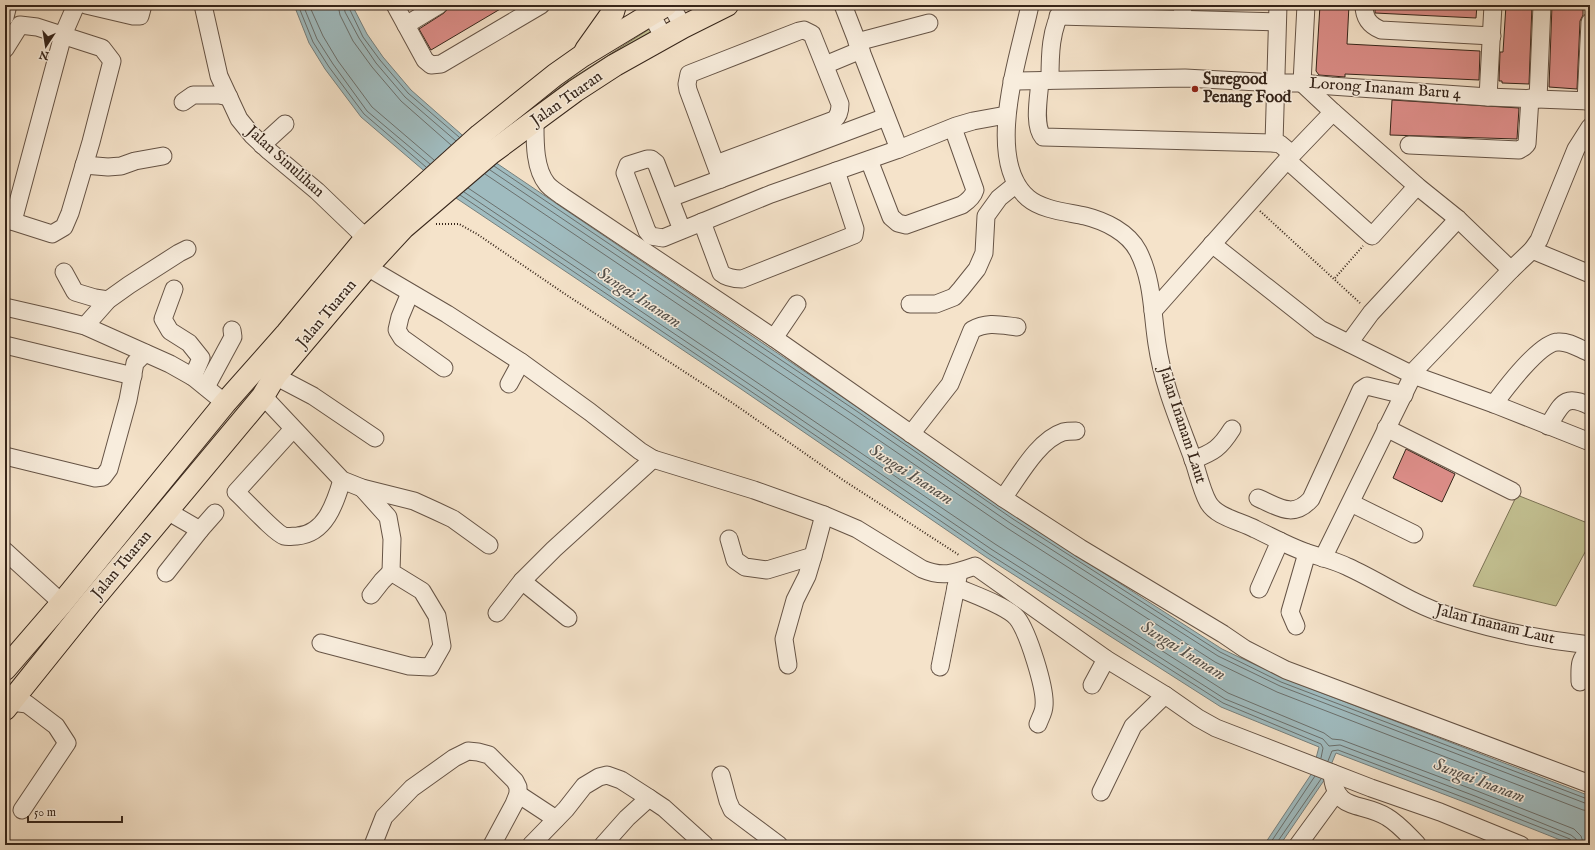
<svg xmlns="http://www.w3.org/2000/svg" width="1595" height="850" font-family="'IM FELL English',serif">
  <rect width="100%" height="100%" fill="#f5e3ca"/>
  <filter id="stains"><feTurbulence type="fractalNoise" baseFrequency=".005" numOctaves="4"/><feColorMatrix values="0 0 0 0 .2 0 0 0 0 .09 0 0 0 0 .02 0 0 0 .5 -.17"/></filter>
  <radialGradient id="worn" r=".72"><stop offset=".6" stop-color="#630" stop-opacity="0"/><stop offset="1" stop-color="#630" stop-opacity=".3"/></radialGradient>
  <g fill="#c3c192" stroke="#7c7356">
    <polygon points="651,28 652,30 647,39 491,141 568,81"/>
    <polygon points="1517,495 1590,524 1590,543 1556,606 1473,586"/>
  </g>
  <polygon fill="#a0bcc0" stroke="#76807e" points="294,5 352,5 367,34 383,57 411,90 486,156 860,409 1015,516 1222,649 1283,678 1590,796 1590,845 1573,845 1472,805 1336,753 1325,779 1280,845 1264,845 1312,773 1319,747 1221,707 986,557 741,389 456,198 361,117 325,69 309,43"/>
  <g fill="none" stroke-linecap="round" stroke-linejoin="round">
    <g stroke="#6b706d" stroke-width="1">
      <polyline points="298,5 313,42 329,67 364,114 426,167"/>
      <polyline points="303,5 317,39 333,64 367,111 430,164"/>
      <polyline points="309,5 323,36 338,61 372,107 434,160"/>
      <polyline points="338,5 340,15 353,41 372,67 401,101 451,145"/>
      <polyline points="344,5 345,12 359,38 376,63 405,97 456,141"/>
      <polyline points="349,5 350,10 363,37 380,60 408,93 459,137"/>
      <polyline points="494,166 858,412 1013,519 1220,652 1281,682 1590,800"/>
      <polyline points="490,170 855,416 1010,523 1218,656 1280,686 1590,805"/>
      <polyline points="485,174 851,421 1007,528 1215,662 1277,692 1583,810 1590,811"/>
      <polyline points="468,188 749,377 995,544 1228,693 1324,733 1332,739 1342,740 1477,791 1574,829 1581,836 1584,845"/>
      <polyline points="464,192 746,382 991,549 1225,699 1323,739 1329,746 1340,745 1475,796 1571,835 1576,839 1578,845"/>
      <polyline points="460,195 743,386 989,554 1223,703 1321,744 1323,748 1321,758"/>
      <polyline points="1328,761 1332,751 1338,750 1473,801 1570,839 1572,842 1573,845"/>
      <polyline points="1269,845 1315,776"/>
      <polyline points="1277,845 1278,841 1321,779"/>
    </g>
  </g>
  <g fill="#dc8d88" stroke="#36251a">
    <polygon points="449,5 507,5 431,50 419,29 444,13 448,9"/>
    <polygon points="1320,5 1349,5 1347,44 1480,51 1479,80 1345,74 1345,77 1319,75 1316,71"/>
    <polygon points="1375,5 1477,5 1476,18 1375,13"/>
    <polygon points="1506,5 1532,5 1529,84 1502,83 1502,81 1499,81 1500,52 1503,52"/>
    <polygon points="1552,5 1583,5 1583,15 1580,21 1577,89 1549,87"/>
    <polygon points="1392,100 1519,108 1517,139 1390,135"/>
    <polygon points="1406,449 1455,474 1442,502 1393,478"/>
  </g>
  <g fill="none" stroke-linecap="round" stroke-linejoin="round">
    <defs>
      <g id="minor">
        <polyline points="86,5 133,16 140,16 143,5"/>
        <polyline points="203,5 219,76 239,119 252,135 269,151 317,191 366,238"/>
        <polyline points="395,5 425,60 431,65 441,64 541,5"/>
        <polyline points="646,5 664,38"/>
        <polyline points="671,5 683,27"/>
        <polyline points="843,5 899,149"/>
        <path d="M 1030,5 C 1020,54 983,159 1028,198 C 1042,210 1067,212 1085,216 C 1105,221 1128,232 1138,251 C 1153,280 1152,312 1157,344 C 1163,385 1179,421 1193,459 C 1198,473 1201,489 1208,502 C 1216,517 1240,521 1255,529 C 1272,537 1288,546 1305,552 C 1319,557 1334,560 1348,567 C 1381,582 1412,604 1447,615 C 1494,630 1542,640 1590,645"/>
        <polyline points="1306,5 1302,83 1333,112 1417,186 1458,219 1511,270"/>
        <path d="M 1364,5 C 1364,18 1369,25 1381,30 L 1492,36"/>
        <polyline points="1058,16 1277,22"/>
        <polyline points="5,17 8,5"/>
        <polyline points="1182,19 1183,5"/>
        <polyline points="406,25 439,5"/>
        <polyline points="857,42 929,23"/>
        <polyline points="5,49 20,25 37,27 102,48 112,61 91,142 70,213 64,227 52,234 5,219"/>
        <polyline points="825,65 861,50"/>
        <path d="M 1050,80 C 1050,56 1050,28 1064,7"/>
        <polyline points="1012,81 1185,78 1276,83 1302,83 1331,86 1488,97 1590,101"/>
        <path d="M 1040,81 C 1039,96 1033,125 1043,137 L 1274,143 L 1280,144 L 1292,154"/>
        <polyline points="1488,97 1493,5"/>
        <polyline points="1538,99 1542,5"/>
        <polyline points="1586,101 1590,22"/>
        <polyline points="183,102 193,95 219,95 229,97"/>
        <path d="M 535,120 C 535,140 534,168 547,184 C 551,189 557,192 562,196 L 774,338 L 1003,498 L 1080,548 L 1223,634 L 1245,649 L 1286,670 L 1590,784"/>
        <polyline points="1274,143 1278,5"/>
        <polyline points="262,145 285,124"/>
        <polyline points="1409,145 1519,150 1524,147 1527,144 1530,98"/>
        <path d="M 869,160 L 891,217 L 898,223 L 906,225 L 962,205 C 968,201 973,197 975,190 L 953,128"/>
        <polyline points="1287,160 1372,236 1417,186"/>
        <path d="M 716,164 L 834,120 C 839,116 840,111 840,104 L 812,34 L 804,30 L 799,31 L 689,74 L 687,84 L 688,90 L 721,179"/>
        <polyline points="84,165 108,167 121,166 135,161 163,156"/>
        <polyline points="670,198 886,117"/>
        <polyline points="13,221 63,35 76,5 77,5"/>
        <path d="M 702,222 L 721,273 C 727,278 734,279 742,279 L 854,235 L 855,229 L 836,171"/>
        <polyline points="682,230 656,163 651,159 647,159 628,165 625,173 647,231 651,236 663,238 771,194 899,149 956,126 973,121 1006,115"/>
        <polyline points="1212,244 1320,329 1413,375 1494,404 1590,442"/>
        <polyline points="1532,250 1590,274"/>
        <path d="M 367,267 L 447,314 L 521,362 L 590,412 L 640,451 L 653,459 L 754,490 L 824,515 L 857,529 L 922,569 C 943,578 955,573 975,566 L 1106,659 L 1165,695 L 1198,718 L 1216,728 L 1371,788 L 1440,812 L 1521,845"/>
        <polyline points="64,272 75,292 95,298 108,300"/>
        <polyline points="174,289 163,319 170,331 189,343 201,358 193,377"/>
        <polyline points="410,293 400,317 397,330 402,338 444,368"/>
        <polyline points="910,304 936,304 954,297 961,289 977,269 984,253 986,216 999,198 1015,185"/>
        <polyline points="5,307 53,318 85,326 170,364 193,377 225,403"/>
        <polyline points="1153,311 1287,160 1333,112"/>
        <polyline points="85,326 108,300 129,285 179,253 187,249"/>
        <polyline points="774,338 797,304"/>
        <polyline points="1349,343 1371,313 1458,219"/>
        <polyline points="5,345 133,376"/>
        <polyline points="275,376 313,396 375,438"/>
        <polyline points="509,384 521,362"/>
        <polyline points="206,387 233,337 232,330"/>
        <polyline points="263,396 342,480 362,488 414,501 436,511 453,519 489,545"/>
        <path d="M 1494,404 C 1505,389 1540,342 1558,342 C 1569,341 1580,349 1590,353"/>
        <path d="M 1548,426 C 1562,405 1563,393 1590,406"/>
        <polyline points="1386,428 1512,491"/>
        <path d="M 293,429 L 236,492 C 245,500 275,533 284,536 C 288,537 293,536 297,536 C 325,534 335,504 342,480"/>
        <path d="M 911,434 L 950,384 L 972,330 C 987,321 1001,325 1017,327"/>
        <polyline points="5,456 95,478 103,477 109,469 128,400 135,363 145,353"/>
        <path d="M 1193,460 C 1214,452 1220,448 1232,429"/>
        <path d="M 1003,498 C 1018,478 1038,440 1063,432 C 1067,431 1072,431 1076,431"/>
        <path d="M 1258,498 C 1279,507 1293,519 1311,499 L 1361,390 L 1367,386 L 1404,395"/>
        <polyline points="1351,503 1414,534"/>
        <polyline points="200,530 215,513"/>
        <polyline points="729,539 735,560 745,567 767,570 813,556 824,515"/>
        <polyline points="5,551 62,603"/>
        <polyline points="1323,558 1416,369 1511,270 1532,250 1539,240 1576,149 1590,127"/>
        <polyline points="166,573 200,530 167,511"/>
        <polyline points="522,581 568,618"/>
        <path d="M 956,587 C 972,594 1007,606 1017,618 C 1028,632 1046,689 1044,706 C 1044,712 1040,718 1038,724"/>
        <polyline points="1259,589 1280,541"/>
        <polyline points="371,595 382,581 391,572"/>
        <polyline points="497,613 522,581 554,549 653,459"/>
        <polyline points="1296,626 1290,612 1307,553"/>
        <polyline points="321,643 409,666 430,667 442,646 437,616 422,591 391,572 392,539 388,517 362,488"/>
        <polyline points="788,665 784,639 795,600 807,576 813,556"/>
        <polyline points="940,667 958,577"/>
        <path d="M 1580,682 C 1580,668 1578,659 1590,650"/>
        <polyline points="1092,685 1106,659"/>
        <polyline points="11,702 27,704 56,726 67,743 22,810"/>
        <path d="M 1332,773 C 1335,813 1361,801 1387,817 C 1399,824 1408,835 1417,844"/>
        <polyline points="721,775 728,801 732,810 779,845"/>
        <polyline points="1101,792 1133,726 1165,695"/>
        <polyline points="518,794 556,819"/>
        <polyline points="373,845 384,817 412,788 454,758 468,751 478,752 489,755 515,781 518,787 518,794 514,804 492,845"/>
        <polyline points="531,845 566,809 584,786 599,777 607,775 621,780 649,798"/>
        <polyline points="603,845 627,818 649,798 664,808 705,845"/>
        <polyline points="1298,845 1336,793"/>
      </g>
      <g id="major">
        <polyline points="586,50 613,12 615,5"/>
        <polyline points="5,669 62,603 225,403 287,333 366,238 480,135 555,75 582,56 666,5"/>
        <polyline points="5,709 91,602 263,396 275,376 367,267 403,228 491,153 575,91 615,65 683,27 727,5"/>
      </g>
    </defs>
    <use href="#minor" stroke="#665446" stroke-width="19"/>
    <use href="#major" stroke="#36251a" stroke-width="24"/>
    <g stroke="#36251a" stroke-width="2" stroke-dasharray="1 2" stroke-linecap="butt">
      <polyline points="1260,211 1360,303"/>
      <polyline points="436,224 459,224 477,234 565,294 734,404 843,480 959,555"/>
      <polyline points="1335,278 1363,246"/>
    </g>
    <use href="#minor" stroke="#f8eddd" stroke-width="17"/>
    <use href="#major" stroke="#f5e3ca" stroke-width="22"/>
  </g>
  <circle fill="#8f2418" stroke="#f8eddd" stroke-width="1.5" cx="1195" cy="89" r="4"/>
  <g text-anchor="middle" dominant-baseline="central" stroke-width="3" stroke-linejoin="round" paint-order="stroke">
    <g font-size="16" font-weight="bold" fill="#36251a" stroke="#f8eddd" text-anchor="start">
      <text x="1203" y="80">Suregood<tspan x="1203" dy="18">Penang Food</tspan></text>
    </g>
    <g font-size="16" fill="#36251a" stroke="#f8eddd">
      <text transform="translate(1385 89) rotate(4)">Lorong Inanam Baru 4</text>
      <text transform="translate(567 99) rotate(-35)">Jalan Tuaran</text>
      <text transform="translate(285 162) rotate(42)">Jalan Sinulihan</text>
      <text transform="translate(327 314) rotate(-50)">Jalan Tuaran</text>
      <text transform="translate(1182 425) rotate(72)">Jalan Inanam Laut</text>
      <text transform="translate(122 565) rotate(-50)">Jalan Tuaran</text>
      <text transform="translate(1495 625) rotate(14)">Jalan Inanam Laut</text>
    </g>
    <g font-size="17" font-style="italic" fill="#56524c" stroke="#f8eddd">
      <text transform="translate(639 298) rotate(33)">Sungai Inanam</text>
      <text transform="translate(911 475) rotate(33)">Sungai Inanam</text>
      <text transform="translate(1183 651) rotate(32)">Sungai Inanam</text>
      <text transform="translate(1479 781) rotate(21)">Sungai Inanam</text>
    </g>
  </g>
  <rect width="1595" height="850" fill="none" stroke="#f5e3ca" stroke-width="20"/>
  <rect x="6" y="6" width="1583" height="838" fill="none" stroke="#36251a" stroke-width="2"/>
  <rect x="10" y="10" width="1575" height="830" fill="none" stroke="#36251a"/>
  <g transform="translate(46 46) rotate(192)" stroke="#f8eddd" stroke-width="3" paint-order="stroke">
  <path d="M0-3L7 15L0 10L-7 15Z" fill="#36251a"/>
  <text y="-6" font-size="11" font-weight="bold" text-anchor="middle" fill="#36251a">N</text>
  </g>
  <path d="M28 816v6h94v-6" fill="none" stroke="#36251a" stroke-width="2"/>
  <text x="34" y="816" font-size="12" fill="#36251a" stroke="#f8eddd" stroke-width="3" paint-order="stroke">50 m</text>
  <rect width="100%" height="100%" filter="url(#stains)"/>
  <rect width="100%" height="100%" fill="url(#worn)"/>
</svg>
